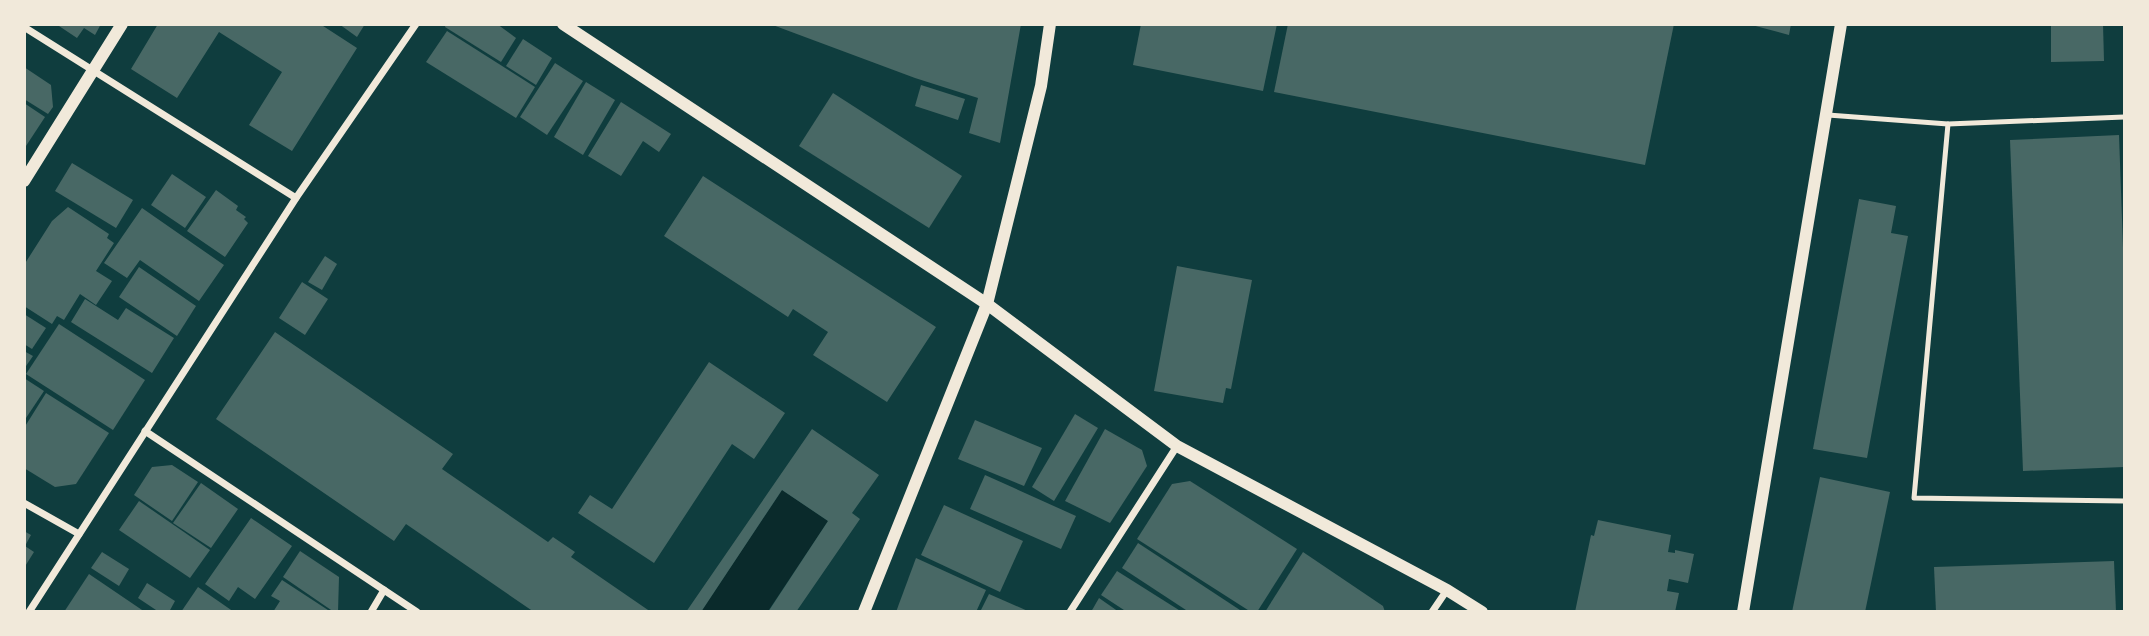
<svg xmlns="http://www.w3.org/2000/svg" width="2149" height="636" font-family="Manrope,sans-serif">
  <rect width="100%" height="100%" fill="#0f3d3e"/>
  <polygon fill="#0a2a2b" points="782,490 828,521 768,611 701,612"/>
  <g fill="#486865">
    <polygon points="56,24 101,24 95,35 84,28 77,38"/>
    <polygon points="158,24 320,24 357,48 292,151 249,125 282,72 219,32 177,98 131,69"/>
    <polygon points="339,24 365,24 357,37"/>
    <polygon points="446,24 497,24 516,38 501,62 445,27"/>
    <polygon points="770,24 1021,24 1000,143 969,133 978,98 915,78"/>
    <polygon points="1141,24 1277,24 1263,91 1133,65"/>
    <polygon points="1288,24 1674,24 1645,165 1274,92"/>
    <polygon points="1748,24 1791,24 1789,35"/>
    <polygon points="2051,24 2103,24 2104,61 2051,62"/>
    <polygon points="447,31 535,87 516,118 426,62"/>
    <polygon points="523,39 552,58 536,85 506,66"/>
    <polygon points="555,63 583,81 547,135 520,117"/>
    <polygon points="24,67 51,85 53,107 48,114 24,99"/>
    <polygon points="586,82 615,100 583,155 554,137"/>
    <polygon points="921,85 965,99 958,120 915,106"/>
    <polygon points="833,93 962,176 929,228 799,146"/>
    <polygon points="621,102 671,134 659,152 643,141 621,176 588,156"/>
    <polygon points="24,103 45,117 24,149"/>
    <polygon points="2119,135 2124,275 2124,467 2023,471 2010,140"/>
    <polygon points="72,163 133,200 116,228 55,191"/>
    <polygon points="172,174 206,197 185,228 151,205"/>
    <polygon points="703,176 936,327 887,402 813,355 828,332 793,309 788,317 664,236"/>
    <polygon points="216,190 238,206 236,210 246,217 244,219 248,223 225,257 187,231"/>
    <polygon points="1859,199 1896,206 1891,233 1908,236 1867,458 1813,449"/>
    <polygon points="68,207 109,234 107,238 114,243 96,271 112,281 96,305 80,294 64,320 57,316 52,324 24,306 24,265 52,221"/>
    <polygon points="142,208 224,265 199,301 140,260 127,278 104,263"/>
    <polygon points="325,256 337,264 322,290 308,282"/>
    <polygon points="1177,266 1252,280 1231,389 1226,388 1223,403 1154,391"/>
    <polygon points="139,267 196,306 177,336 119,297"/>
    <polygon points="302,282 328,299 305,335 279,318"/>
    <polygon points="85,299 118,320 126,308 174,338 152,373 71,322"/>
    <polygon points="24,314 46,328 32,349 24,344"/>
    <polygon points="59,324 145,380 113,430 26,374"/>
    <polygon points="275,332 453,454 442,469 548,542 553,537 575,552 571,557 651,612 534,612 406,524 394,541 216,419"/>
    <polygon points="24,351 33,356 24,369"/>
    <polygon points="709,362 785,413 754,459 732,444 654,563 578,513 590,495 612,509"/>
    <polygon points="24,378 44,391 24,421"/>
    <polygon points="46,393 109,433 76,484 55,487 24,468 24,428"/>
    <polygon points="1075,414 1098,428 1054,501 1032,487"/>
    <polygon points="975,420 1042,448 1024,486 958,459"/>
    <polygon points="812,429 879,475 852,513 860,519 796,612 768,612 828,521 782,490 701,612 686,612"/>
    <polygon points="1105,429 1142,450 1147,466 1110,523 1065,501"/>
    <polygon points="172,465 198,482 172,521 134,495 152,467"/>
    <polygon points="985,475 1076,516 1061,549 970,509"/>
    <polygon points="1820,477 1890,492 1865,612 1792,612"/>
    <polygon points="1190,481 1297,549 1257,612 1251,612 1137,539 1172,484"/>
    <polygon points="201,483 238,509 211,548 173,523"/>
    <polygon points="139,501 210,550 190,578 119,530"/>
    <polygon points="944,505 1023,541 1000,592 921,555"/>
    <polygon points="251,518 292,546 255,599 238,587 229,601 205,584"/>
    <polygon points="1598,520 1671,535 1668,552 1675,553 1675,550 1694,554 1688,583 1669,579 1667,591 1679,593 1675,612 1575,612 1591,535 1594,536"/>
    <polygon points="24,531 31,535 25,546 34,552 24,568"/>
    <polygon points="1138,543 1243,612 1189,612 1122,568"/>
    <polygon points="300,551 339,577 338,612 334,612 283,577"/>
    <polygon points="102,552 129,569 119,586 91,568"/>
    <polygon points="1303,552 1383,606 1385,612 1265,612"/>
    <polygon points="916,558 986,590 976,612 896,612"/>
    <polygon points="2114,561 2116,612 1936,612 1934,567"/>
    <polygon points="1117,571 1182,612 1127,612 1101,595"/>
    <polygon points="89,574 145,612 64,612"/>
    <polygon points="282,580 331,612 273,612 280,601 271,596"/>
    <polygon points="147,583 175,601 169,612 159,612 138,598"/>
    <polygon points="198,587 234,612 181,612"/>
    <polygon points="989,594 1030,612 980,612"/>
    <polygon points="1099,598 1119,612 1091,612"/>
  </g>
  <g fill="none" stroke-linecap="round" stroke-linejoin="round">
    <g stroke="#f1e9da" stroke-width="5">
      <polyline points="1828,115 1948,124 2124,117"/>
      <polyline points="1948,124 1914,498 2124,501"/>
    </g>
    <g stroke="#f1e9da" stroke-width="7">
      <polyline points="24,27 296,198"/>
      <polyline points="145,431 417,612"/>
      <polyline points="24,503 79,534"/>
      <polyline points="29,612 296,198 416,24"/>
      <polyline points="371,612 384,590"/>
      <polyline points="1070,612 1177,446"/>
      <polyline points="1432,612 1447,590"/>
    </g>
    <g stroke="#f1e9da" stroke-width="12">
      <polyline points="563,24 987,304 1177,446 1447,590 1482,612"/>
      <polyline points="24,181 122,24"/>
      <polyline points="864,612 987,304 1041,86 1050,24"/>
      <polyline points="1743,612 1841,24"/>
    </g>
  </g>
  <rect width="2149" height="636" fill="none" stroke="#f1e9da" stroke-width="52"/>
</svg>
